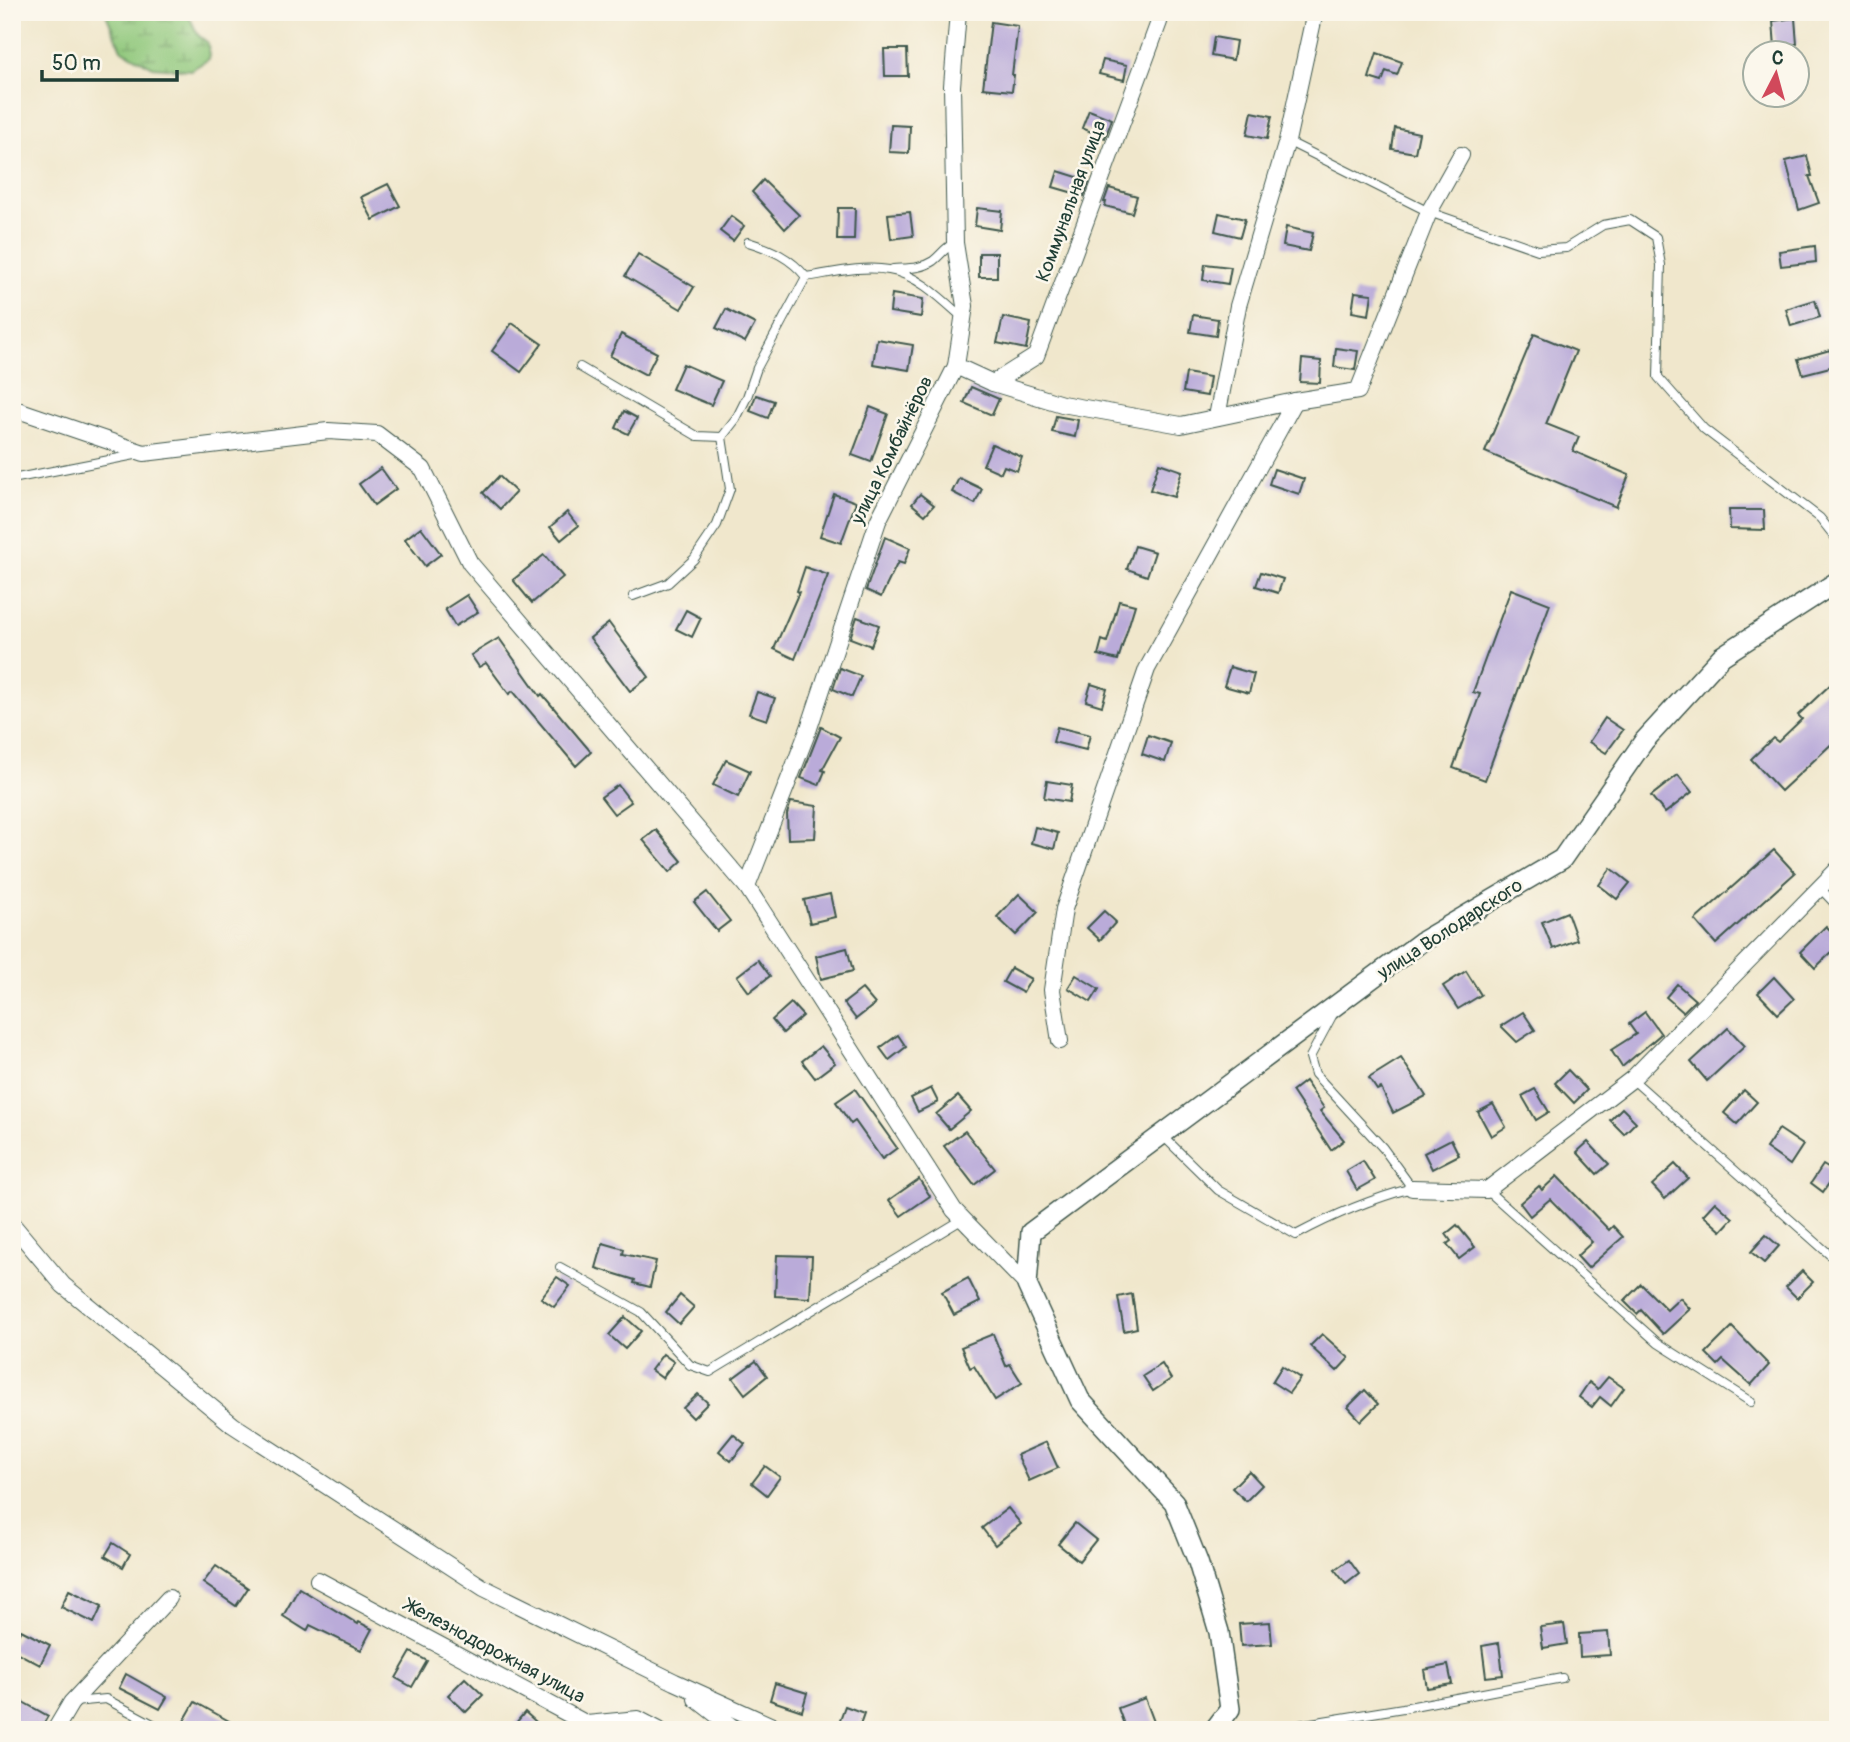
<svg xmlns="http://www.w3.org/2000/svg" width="1850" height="1742" font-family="Pangolin,sans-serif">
  <defs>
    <pattern id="wetland-marsh" width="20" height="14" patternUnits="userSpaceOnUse" patternTransform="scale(1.75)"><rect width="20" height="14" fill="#90c87b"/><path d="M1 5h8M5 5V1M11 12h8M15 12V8" fill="none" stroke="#75a466"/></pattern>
  </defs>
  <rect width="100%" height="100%" fill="#fbf7ec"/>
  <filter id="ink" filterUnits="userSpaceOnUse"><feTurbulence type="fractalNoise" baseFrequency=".0143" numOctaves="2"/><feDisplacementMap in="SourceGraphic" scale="14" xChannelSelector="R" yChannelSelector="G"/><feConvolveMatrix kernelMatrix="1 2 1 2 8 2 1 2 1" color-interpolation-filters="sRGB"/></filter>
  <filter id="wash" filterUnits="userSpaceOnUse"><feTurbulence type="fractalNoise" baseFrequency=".00686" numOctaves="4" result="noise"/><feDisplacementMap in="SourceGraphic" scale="28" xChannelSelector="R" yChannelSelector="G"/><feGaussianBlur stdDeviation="1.57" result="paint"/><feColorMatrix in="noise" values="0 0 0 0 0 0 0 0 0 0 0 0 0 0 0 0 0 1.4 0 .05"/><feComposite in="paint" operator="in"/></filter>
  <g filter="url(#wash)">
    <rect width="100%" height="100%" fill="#f0e7cc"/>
    <polygon fill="url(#wetland-marsh)" stroke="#588258" stroke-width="2" points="105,12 187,12 198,35 208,43 209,59 191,70 153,67 121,49"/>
    <g id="blocks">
      <g fill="#baabd9">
        <polygon points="1795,18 1797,44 1775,47 1773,21"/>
        <polygon points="991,22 1018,26 1012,75 1014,75 1012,91 983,88"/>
        <polygon points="1214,37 1236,41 1233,60 1211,56"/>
        <polygon points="884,49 907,49 908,76 885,76"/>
        <polygon points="1377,53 1402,62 1397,75 1386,71 1382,82 1369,78"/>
        <polygon points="1103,60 1127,65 1124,80 1099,74"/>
        <polygon points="1089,110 1112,119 1105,138 1082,128"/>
        <polygon points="1252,112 1272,116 1267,139 1247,135"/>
        <polygon points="891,125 910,126 909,153 889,152"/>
        <polygon points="1395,128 1419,133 1415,153 1392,149"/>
        <polygon points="1807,156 1812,176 1809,176 1819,203 1799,210 1786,161"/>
        <polygon points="1058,171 1087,180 1089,183 1084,196 1053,187"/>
        <polygon points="763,180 799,215 785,229 752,192"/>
        <polygon points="388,184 400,206 373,220 361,197"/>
        <polygon points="1109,188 1137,196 1132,213 1105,206 1106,202 1104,202"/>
        <polygon points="838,208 855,208 854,240 837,240"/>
        <polygon points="977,208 1002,211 1000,230 975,226"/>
        <polygon points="910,212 913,236 891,239 888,214"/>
        <polygon points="1219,213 1245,219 1240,237 1215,231"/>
        <polygon points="731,216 744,226 733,241 720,231"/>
        <polygon points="1286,227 1313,233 1309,251 1283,246"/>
        <polygon points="1815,246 1816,262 1781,266 1779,251"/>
        <rect x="979" y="253" width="18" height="24"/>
        <polygon points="638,254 694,287 681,309 625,276"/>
        <polygon points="1205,264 1231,267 1228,284 1203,280"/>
        <polygon points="1355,292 1372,294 1369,315 1352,312"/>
        <polygon points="892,294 923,299 921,317 890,312"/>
        <polygon points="1815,300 1820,317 1791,326 1786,309"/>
        <polygon points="726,309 755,324 745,342 716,328"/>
        <polygon points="1193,315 1218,319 1216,336 1190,332"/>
        <polygon points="1003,317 1031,323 1026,349 997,343"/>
        <polygon points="512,323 542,344 521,372 492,351"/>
        <polygon points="621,334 657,353 646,375 610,356"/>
        <polygon points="1534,334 1576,351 1546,424 1579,437 1573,451 1629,475 1616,507 1485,452"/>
        <polygon points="877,339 913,345 909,370 873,364"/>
        <polygon points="1336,348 1358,351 1355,370 1334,367"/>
        <polygon points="1830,350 1834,366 1803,374 1798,359"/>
        <polygon points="1302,359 1321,361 1320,383 1300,382"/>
        <polygon points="683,364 722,381 711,405 672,389"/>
        <polygon points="1186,373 1210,377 1207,396 1183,392"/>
        <polygon points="971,387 999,399 992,415 964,403"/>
        <polygon points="756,395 774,401 768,418 750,411"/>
        <polygon points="870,407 888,414 871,462 852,455"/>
        <polygon points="624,411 637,418 628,434 616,428"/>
        <polygon points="1056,416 1078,420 1075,437 1052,432"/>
        <polygon points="992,444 1022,457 1017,471 1004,466 1001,473 983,465"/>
        <polygon points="1159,463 1182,471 1174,497 1150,490"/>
        <polygon points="381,468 396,489 374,505 359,484"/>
        <polygon points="1274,469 1304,479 1299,494 1269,484"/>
        <polygon points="499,476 516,492 500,509 483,493"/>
        <polygon points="959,478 982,489 975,504 952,492"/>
        <polygon points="834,494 856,502 841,543 820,536"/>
        <polygon points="920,494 934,505 925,515 912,504"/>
        <polygon points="1729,510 1764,510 1765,530 1730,529"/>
        <polygon points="567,512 578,526 561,540 550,527"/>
        <polygon points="421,527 441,554 425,566 405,539"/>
        <polygon points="885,537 910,548 904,564 898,562 881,597 866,590"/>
        <polygon points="1135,546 1155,552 1147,576 1127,569"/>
        <polygon points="544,555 563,577 532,603 513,580"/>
        <polygon points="805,567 828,575 795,659 774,649 799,592 797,591"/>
        <polygon points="1261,572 1283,579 1278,593 1256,586"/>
        <polygon points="1511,589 1550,604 1485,780 1453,768 1480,694 1473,692"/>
        <polygon points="467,595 478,612 455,626 445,609"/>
        <polygon points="1119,601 1135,605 1118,660 1098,655 1102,640 1107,642"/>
        <polygon points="686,610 701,618 692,637 676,629"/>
        <polygon points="857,617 879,625 871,646 850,638"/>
        <polygon points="609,623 649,677 630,691 590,638"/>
        <polygon points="499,638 540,696 542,694 591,752 576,766 513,691 509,694 486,663 479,667 471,655"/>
        <polygon points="1230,667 1254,674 1249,693 1224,686"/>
        <polygon points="840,668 861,676 852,697 833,689"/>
        <polygon points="1091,684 1107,689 1102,706 1086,701"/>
        <polygon points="1831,684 1838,692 1838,738 1781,791 1751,759 1773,738 1778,742 1802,719 1798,715"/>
        <polygon points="757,692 775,698 767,720 749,714"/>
        <polygon points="1605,718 1623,730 1606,753 1589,742"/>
        <polygon points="821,727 840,737 822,770 825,771 819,785 801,778"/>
        <polygon points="1057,727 1090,735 1086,750 1053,742"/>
        <polygon points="1148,735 1171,743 1165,762 1142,754"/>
        <polygon points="726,760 750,771 738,797 713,785"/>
        <polygon points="1678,775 1692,792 1665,813 1651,796"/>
        <polygon points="1047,781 1072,785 1069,802 1044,798"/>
        <polygon points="618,785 631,802 614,814 601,797"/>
        <polygon points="791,802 817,806 815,838 788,839 787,814"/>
        <polygon points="1035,827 1058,833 1054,849 1031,843"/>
        <polygon points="656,830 682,861 670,872 643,840"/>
        <polygon points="1774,850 1795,873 1716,944 1695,920"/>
        <polygon points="1611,868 1630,883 1617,899 1599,885"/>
        <polygon points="707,892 730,921 717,931 694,902"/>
        <polygon points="830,894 835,917 810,923 804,900"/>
        <polygon points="1019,894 1038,912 1016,935 997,917"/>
        <polygon points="1104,911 1116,922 1100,940 1087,928"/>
        <polygon points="1567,912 1577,940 1553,949 1542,922"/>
        <polygon points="1826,926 1838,938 1838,946 1815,968 1800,952"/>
        <polygon points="847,948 853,971 821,979 816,956"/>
        <polygon points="758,960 770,976 749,992 737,976"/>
        <polygon points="1011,968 1031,979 1023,993 1003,982"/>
        <polygon points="1466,971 1481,995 1458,1009 1443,986"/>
        <polygon points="1076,975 1099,989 1091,1002 1068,988"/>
        <polygon points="1774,977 1794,999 1778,1014 1758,993"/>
        <polygon points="1677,984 1695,1000 1683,1012 1666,997"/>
        <polygon points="862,989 875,1004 856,1019 844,1003"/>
        <polygon points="791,1003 803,1016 783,1033 772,1020"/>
        <polygon points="1523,1012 1535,1030 1517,1042 1501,1026"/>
        <polygon points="1645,1012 1661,1034 1622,1067 1611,1050 1636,1034 1629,1024"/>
        <polygon points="1728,1028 1745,1046 1707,1081 1691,1062"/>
        <polygon points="898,1035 906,1047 889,1060 880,1048"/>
        <polygon points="821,1046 835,1063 815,1078 802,1061"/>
        <polygon points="1401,1058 1426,1096 1393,1113 1381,1088 1377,1090 1369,1078"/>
        <polygon points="1568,1070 1587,1090 1574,1103 1555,1083"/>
        <polygon points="1305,1081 1324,1108 1320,1111 1344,1140 1331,1150 1292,1091"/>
        <polygon points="931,1088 938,1102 918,1112 911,1098"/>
        <polygon points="855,1089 897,1148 882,1159 855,1121 851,1124 836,1102"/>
        <polygon points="1535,1089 1549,1112 1536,1120 1522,1096"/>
        <polygon points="1744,1090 1757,1102 1737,1124 1724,1113"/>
        <polygon points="958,1096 971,1111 949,1129 936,1114"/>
        <polygon points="1493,1104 1506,1127 1491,1136 1478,1112"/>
        <polygon points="1622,1108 1636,1122 1624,1134 1610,1120"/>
        <polygon points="1779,1129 1803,1145 1790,1165 1766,1148"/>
        <polygon points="965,1131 995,1169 974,1185 944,1146"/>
        <polygon points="1451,1139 1459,1155 1432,1169 1424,1153"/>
        <polygon points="1588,1142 1609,1164 1597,1174 1577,1152"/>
        <polygon points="1363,1161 1375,1180 1357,1190 1346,1171"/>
        <polygon points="1675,1164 1688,1178 1665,1199 1652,1185"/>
        <polygon points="1823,1165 1836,1173 1823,1192 1811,1183"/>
        <polygon points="1557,1176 1609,1230 1613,1226 1623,1237 1588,1268 1577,1256 1592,1242 1550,1199 1530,1216 1520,1203 1539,1186 1542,1190"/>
        <polygon points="919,1179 930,1196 901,1216 889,1200"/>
        <polygon points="1715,1202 1733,1218 1721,1231 1703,1215"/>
        <polygon points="1457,1225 1475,1247 1459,1259 1447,1244 1451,1241 1446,1234"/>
        <polygon points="1766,1235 1779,1246 1764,1263 1751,1252"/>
        <polygon points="603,1243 624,1249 623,1254 656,1261 650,1287 634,1283 635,1280 596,1268"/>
        <polygon points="777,1255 812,1256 810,1298 775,1296"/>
        <polygon points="1802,1271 1813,1282 1797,1298 1786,1287"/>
        <polygon points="557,1277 570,1286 554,1307 541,1298"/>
        <polygon points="968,1278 980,1302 954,1315 942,1292"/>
        <polygon points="1641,1284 1667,1310 1680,1298 1690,1309 1663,1334 1641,1310 1637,1314 1624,1301"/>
        <polygon points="1132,1294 1137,1328 1124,1331 1118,1297"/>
        <polygon points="680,1295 694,1307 679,1324 666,1312"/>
        <polygon points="625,1317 641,1331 625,1349 609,1335"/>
        <polygon points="1732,1327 1769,1365 1751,1385 1723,1360 1718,1365 1706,1353"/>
        <polygon points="993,1334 1006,1366 1010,1364 1022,1383 995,1400 974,1366 970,1368 961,1347"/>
        <polygon points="1322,1334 1349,1358 1337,1371 1310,1346"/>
        <polygon points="663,1354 674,1362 662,1378 651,1370"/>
        <polygon points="756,1361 767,1376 745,1394 733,1378"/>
        <polygon points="1162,1364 1171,1379 1153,1391 1143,1376"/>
        <polygon points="1282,1366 1300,1378 1289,1393 1272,1382"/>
        <polygon points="1608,1377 1624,1388 1611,1406 1600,1397 1592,1407 1579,1397 1589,1382 1598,1389"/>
        <polygon points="1365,1390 1378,1404 1361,1421 1348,1407"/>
        <polygon points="698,1394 708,1403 693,1418 683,1408"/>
        <polygon points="733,1434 745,1444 731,1461 719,1451"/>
        <polygon points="1046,1442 1058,1468 1029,1481 1017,1455"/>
        <polygon points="765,1466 780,1477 767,1495 752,1483"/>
        <polygon points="1249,1471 1262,1485 1246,1501 1232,1488"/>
        <polygon points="1008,1508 1021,1524 995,1545 982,1528"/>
        <polygon points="1075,1523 1096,1540 1079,1561 1058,1544"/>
        <polygon points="113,1543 130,1554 123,1567 105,1556"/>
        <polygon points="1349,1560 1359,1574 1346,1584 1335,1570"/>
        <polygon points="216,1566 248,1588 236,1606 203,1583"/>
        <polygon points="299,1588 358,1624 359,1622 372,1629 361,1650 310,1625 307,1631 283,1616"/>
        <polygon points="69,1590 102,1606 94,1623 61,1607"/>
        <polygon points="1270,1622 1272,1644 1241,1646 1239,1624"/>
        <polygon points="1564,1624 1567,1644 1543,1648 1540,1627"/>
        <polygon points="21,1630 50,1645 40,1665 12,1650 12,1645"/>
        <polygon points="1608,1632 1610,1655 1580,1657 1579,1634"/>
        <polygon points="1499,1643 1503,1675 1486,1677 1482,1646"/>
        <polygon points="411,1652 427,1661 412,1687 396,1678"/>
        <polygon points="1448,1665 1452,1684 1427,1688 1424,1670"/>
        <polygon points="126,1674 167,1697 160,1709 119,1688"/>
        <polygon points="465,1678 483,1695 466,1712 448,1695"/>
        <polygon points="775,1683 807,1693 802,1711 770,1700"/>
        <polygon points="12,1696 48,1716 40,1730 30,1730 12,1720"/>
        <polygon points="1145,1698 1157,1730 1126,1730 1118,1708"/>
        <polygon points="195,1702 245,1730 200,1730 184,1721"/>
        <polygon points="845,1706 864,1713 858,1730 838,1725"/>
        <polygon points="525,1712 545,1730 510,1730"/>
      </g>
    </g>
  </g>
  <g filter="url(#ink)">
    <use href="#blocks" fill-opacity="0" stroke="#3e564b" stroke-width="2"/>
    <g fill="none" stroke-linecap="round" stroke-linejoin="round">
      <defs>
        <g id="service">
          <polyline points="1287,141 1429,212 1538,250 1566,248 1603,225 1630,220 1656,237 1661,265 1658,377 1704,429 1820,518 1838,541"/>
          <path d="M 748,242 C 771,249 791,258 806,277"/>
          <path d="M 893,269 C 907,268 921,269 933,261 C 941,255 945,247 955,243"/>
          <path d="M 580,367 L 697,436 L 722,437 L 736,419 L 747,397 L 757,368 L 806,277 C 832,273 863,265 889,270 C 917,274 943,300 963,318"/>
          <polyline points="12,479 140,454"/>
          <polyline points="633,596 668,583 694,559 717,525 730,489 722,437"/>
          <polyline points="1819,887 1838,907"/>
          <polyline points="1632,1079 1838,1262"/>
          <path d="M 1162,1135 L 1218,1190 L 1296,1235 C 1333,1215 1371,1199 1412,1188 L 1383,1148 L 1315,1074 L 1310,1057 L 1332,1016"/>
          <polyline points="1487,1190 1658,1343 1751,1402"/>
          <polyline points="560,1267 641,1312 690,1365 710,1372 963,1219"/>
          <polyline points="74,1702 106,1699 164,1730"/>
          <polyline points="1268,1730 1403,1708 1562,1678"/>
        </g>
        <g id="minor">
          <polyline points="956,366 993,383 1062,404 1181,425 1295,401 1358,391 1429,212 1461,155"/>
          <polyline points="993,383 1036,356 1159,22 1161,12"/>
          <polyline points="12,408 144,453 328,431 377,434 423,469 470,563 747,887 954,1210 1027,1285"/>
          <polyline points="1217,417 1238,306 1287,141 1315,12"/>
          <polyline points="747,887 809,728 878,521 956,366 965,306 955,243 952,86 958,12"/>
          <polyline points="1060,1041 1052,990 1064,909 1147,669 1295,401"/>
          <polyline points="1412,1188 1487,1190 1632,1079 1838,869"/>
          <polyline points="12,1224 63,1285 233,1425 484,1588 675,1682 781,1730"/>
          <polyline points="318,1580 587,1724 638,1719 659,1730"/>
          <polyline points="696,1699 736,1730"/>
          <polyline points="55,1730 71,1703 169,1598"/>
        </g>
        <polyline id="tertiary" points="1214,1730 1230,1709 1219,1632 1198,1562 1174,1502 1080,1400 1027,1285 1031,1232 1421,942 1562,859 1644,741 1722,656 1838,581"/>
      </defs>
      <use href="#service" stroke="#3e564b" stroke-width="10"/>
      <use href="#minor" stroke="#3e564b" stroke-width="18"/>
      <use href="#tertiary" stroke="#3e564b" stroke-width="22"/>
      <use href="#service" stroke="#fff" stroke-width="8"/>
      <use href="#minor" stroke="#fff" stroke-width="16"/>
      <use href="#tertiary" stroke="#fff" stroke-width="19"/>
    </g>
  </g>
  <g text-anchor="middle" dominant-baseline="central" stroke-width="5" stroke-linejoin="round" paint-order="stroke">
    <g font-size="19" fill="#1f3d34" stroke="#fbf7ec">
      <text transform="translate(1071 201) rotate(-70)">Коммунальная улица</text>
      <text transform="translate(892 450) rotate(-64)">улица Комбайнёров</text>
      <text transform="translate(1450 929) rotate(-33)">улица Володарского</text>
      <text transform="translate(495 1651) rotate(28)">Железнодорожная улица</text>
    </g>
  </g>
  <rect width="1850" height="1742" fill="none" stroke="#fbf7ec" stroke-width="42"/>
  <g transform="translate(1776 74) rotate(6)"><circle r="33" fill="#fbf7ec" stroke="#a3ada2" stroke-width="2"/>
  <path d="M0-5L12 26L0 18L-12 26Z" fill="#d1495b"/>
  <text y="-10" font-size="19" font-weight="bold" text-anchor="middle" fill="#1f3d34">С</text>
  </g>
  <path d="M42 70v10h135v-10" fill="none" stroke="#1f3d34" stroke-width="3.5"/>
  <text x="52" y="70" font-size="21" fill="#1f3d34" stroke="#fbf7ec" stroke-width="5" paint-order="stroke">50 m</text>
</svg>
